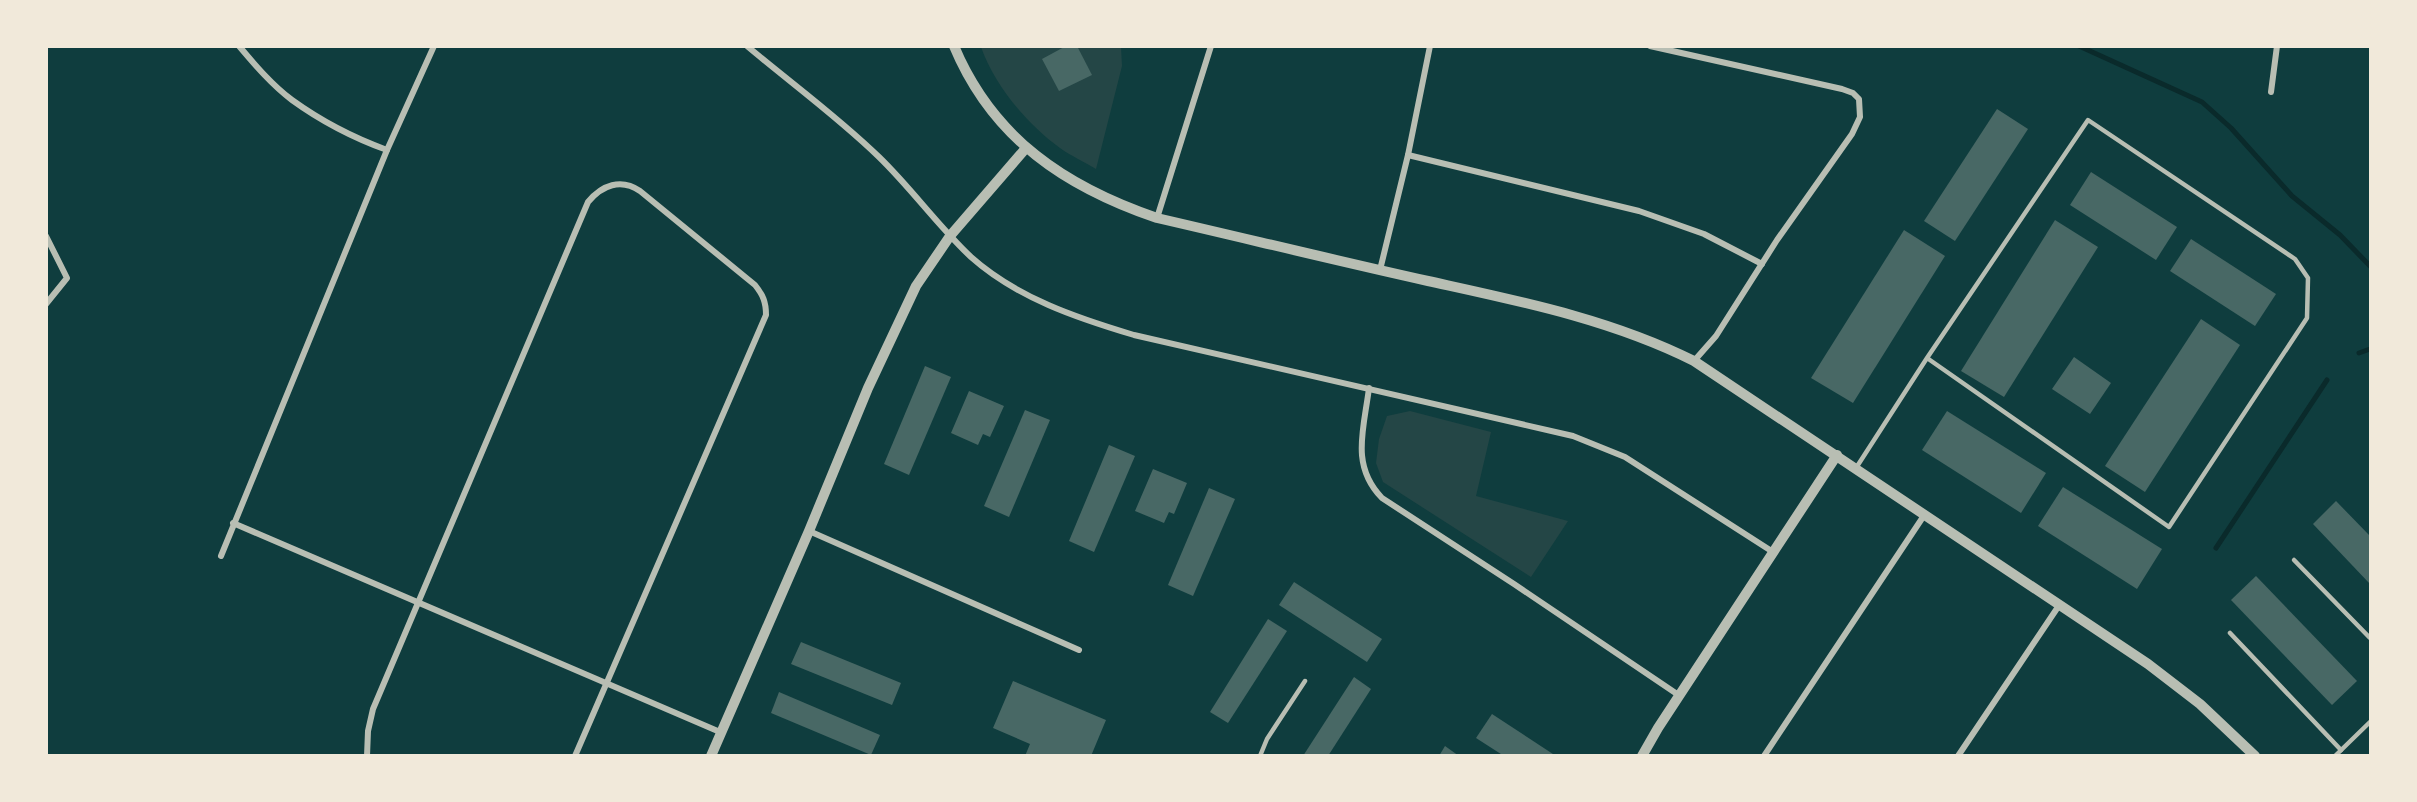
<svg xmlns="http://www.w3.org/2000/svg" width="2417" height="802" font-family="Lato,sans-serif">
  <rect width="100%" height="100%" fill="#0f3d3e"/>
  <g fill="#244646">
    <path d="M 981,47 L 1121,47 L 1122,66 L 1096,169 C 1085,162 1071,156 1060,148 C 1026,123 995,86 981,47 Z"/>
    <polygon points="1410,411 1491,432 1476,496 1568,521 1531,577 1383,482 1376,463 1379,439 1387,416"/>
  </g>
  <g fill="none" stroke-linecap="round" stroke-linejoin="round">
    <g stroke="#0a2a2b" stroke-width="5">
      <polyline points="2079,46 2202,102 2231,128 2292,196 2340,235 2370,266"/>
      <polyline points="2359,353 2370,349"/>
      <polyline points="2216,548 2327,380"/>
    </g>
  </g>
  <g fill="#486865">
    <polygon points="1066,46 1077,46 1092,75 1059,91 1042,59"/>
    <polygon points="1997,109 2028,129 1955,241 1924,221"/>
    <polygon points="2091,172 2177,227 2156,260 2070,205"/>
    <polygon points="2055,220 2098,247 2004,397 1961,371"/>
    <polygon points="1904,230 1945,256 1853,403 1811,378"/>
    <polygon points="2191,239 2276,294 2255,326 2170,271"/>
    <polygon points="2201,319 2240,345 2145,492 2105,466"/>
    <polygon points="2074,357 2111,383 2090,414 2052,389"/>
    <polygon points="925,366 951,377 909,475 884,464"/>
    <polygon points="969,391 1004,406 990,437 983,434 978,445 951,433"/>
    <polygon points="1025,410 1050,420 1009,517 984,506"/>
    <polygon points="1947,411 2046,473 2021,513 1922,450"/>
    <polygon points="1109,445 1135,456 1094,552 1069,541"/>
    <polygon points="1153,469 1187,483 1174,514 1169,512 1164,523 1135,511"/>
    <polygon points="2063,487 2162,549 2137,589 2038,526"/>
    <polygon points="1209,488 1235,499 1193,596 1168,585"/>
    <polygon points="2336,501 2370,536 2370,584 2313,524"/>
    <polygon points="2256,576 2357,681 2332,705 2231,600"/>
    <polygon points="1294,582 1382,639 1367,662 1279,605"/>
    <polygon points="1268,619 1287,631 1228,723 1210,712"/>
    <polygon points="801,642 901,683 892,705 791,664"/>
    <polygon points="1354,677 1371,689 1328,756 1303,756"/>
    <polygon points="1013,681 1106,720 1091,756 1025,756 1030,744 993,728"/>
    <polygon points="779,692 880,735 871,755 771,713"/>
    <polygon points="1492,714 1556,756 1504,756 1476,738"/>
    <polygon points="1445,746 1459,756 1439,756"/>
  </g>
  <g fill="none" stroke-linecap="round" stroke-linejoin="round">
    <g stroke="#b8beb3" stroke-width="4.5">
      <polyline points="1856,468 1927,358 2088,120 2295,259 2308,278 2307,318 2169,527 1927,358"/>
      <polyline points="2294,560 2370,638"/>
      <polyline points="2230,633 2341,750"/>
      <polyline points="1260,756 1267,739 1305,681"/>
      <polyline points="2335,756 2370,722"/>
    </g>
    <g stroke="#b8beb3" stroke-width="6">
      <path d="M 239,46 C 255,65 272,85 292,100 C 321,121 354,138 387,150"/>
      <path d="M 747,46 C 791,83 838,117 879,157 C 912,189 938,226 971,257 C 1017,298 1077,318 1134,335 L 1573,436 L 1625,457 L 1773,552"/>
      <polyline points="1650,46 1842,89 1853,93 1859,99 1860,117 1852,134 1777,240 1716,336 1694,361"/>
      <polyline points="2271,92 2277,46"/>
      <polyline points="1408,155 1639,211 1704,234 1762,264"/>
      <polyline points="1157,218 1211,46"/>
      <polyline points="46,236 67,278 46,304"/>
      <polyline points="1380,270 1408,155 1430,46"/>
      <path d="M 1369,388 C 1364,429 1350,465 1382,498 L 1514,584 L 1680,696"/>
      <polyline points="233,523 720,732"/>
      <polyline points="809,531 1079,650"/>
      <polyline points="221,556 387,150 434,46"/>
      <path d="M 367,756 L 368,731 L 373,709 L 588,202 C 602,185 621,178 640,191 L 755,285 C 763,295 766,302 766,315 L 575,756"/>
      <polyline points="1764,756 1925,514"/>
      <polyline points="1958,756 2060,604"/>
    </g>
    <g stroke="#b8beb3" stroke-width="10">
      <path d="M 954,46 C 993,139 1066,187 1157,218 C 1248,239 1338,261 1428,281 C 1519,301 1610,319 1694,361 L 2148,664 L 2200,704 L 2255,756"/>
      <polyline points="711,756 809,531 868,388 916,286 950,236 1026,148"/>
      <polyline points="1642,756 1658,728 1837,455"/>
    </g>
  </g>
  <rect width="2417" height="802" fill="none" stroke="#f1e9da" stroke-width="96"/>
</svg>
